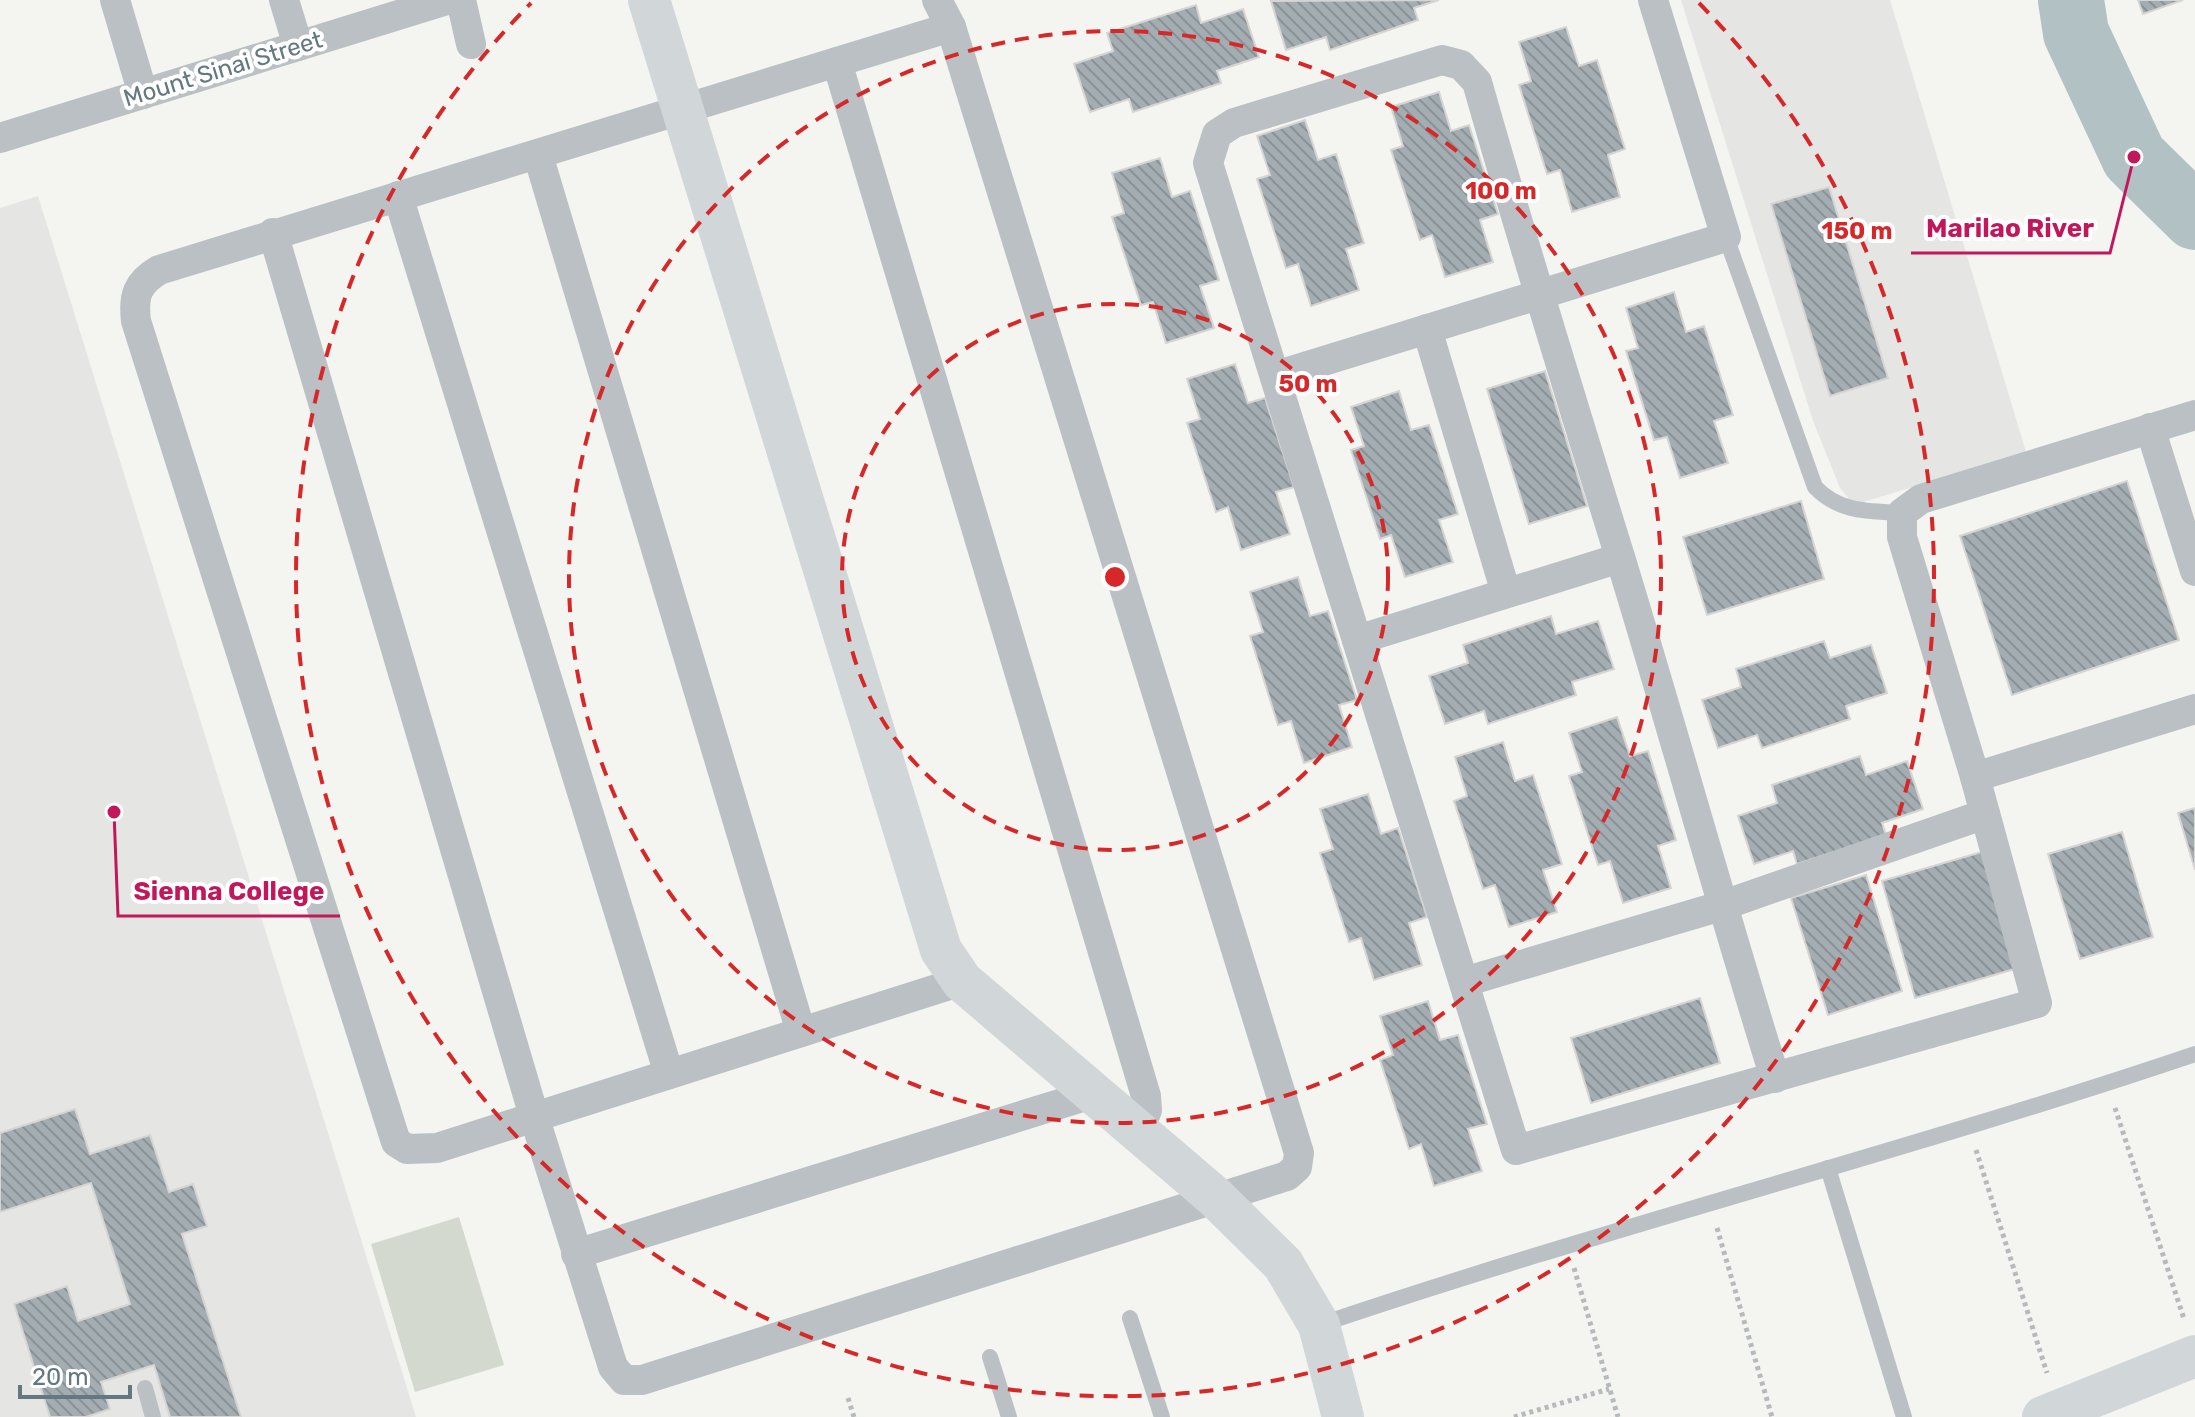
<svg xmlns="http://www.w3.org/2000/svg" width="2195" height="1417" font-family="Rubik,sans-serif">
  <defs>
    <pattern id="building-back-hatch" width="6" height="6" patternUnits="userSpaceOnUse" patternTransform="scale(2)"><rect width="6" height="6" fill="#a4aeb2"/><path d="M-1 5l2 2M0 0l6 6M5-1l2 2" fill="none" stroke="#899296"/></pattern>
  </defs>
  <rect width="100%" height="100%" fill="#f4f4f0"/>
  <g fill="#e5e5e4">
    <polygon points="1681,0 1890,0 2026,452 1854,505 1840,488 1813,421"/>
    <polygon points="38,196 416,1417 0,1417 0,208"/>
  </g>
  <polygon fill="#d4d9d0" points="459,1217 504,1365 415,1392 371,1244"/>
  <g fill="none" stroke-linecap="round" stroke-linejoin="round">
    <polyline stroke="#b2c2c4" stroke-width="66" points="2071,0 2076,33 2134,157 2195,217"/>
  </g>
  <g fill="url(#building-back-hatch)" stroke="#d6d5d3" stroke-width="2">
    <polygon points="1439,0 1414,8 1418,20 1330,50 1326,37 1286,50 1271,1"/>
    <polygon points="2138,0 2183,0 2143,14"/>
    <polygon points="1196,5 1201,23 1243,9 1259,57 1217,71 1221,83 1133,112 1129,99 1090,112 1074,64 1113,51 1107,33"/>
    <polygon points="1566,27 1579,66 1597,60 1625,149 1608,155 1620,197 1572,212 1560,170 1547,174 1519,85 1531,81 1519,42"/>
    <polygon points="1439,92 1451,131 1469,125 1498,214 1480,220 1493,262 1445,277 1432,235 1420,240 1391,150 1403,146 1391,107"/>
    <polygon points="1305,120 1318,160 1336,154 1364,243 1346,249 1359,290 1311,306 1298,264 1286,268 1257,179 1270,175 1257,136"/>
    <polygon points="1160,158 1172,197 1190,191 1219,280 1200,286 1214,328 1166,343 1153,302 1141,305 1112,217 1124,213 1112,173"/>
    <polygon points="1829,187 1888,378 1830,396 1771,204"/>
    <polygon points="1674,292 1686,332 1704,326 1733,415 1714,421 1728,463 1680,478 1667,437 1654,440 1626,351 1638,348 1626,308"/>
    <polygon points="1235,364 1248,403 1265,398 1294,487 1276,492 1290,534 1241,550 1228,507 1216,512 1187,423 1200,419 1187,379"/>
    <polygon points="1545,371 1587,506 1529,524 1487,389"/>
    <polygon points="1399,391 1411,430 1429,425 1458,514 1439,520 1453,562 1405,577 1391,535 1380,539 1351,450 1364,446 1351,407"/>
    <polygon points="2127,481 2179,640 2012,695 1960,536"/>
    <polygon points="1801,501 1824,579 1707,615 1683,537"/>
    <polygon points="1298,577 1310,616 1328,611 1357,700 1339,705 1352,747 1304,763 1291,721 1278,725 1250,636 1263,632 1250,592"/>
    <polygon points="1551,616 1556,634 1598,621 1614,669 1572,682 1576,695 1488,724 1484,711 1445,724 1429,676 1468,663 1463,645"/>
    <polygon points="1824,641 1830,658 1871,645 1887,693 1846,706 1850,719 1762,748 1757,735 1718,748 1702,700 1741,687 1736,669"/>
    <polygon points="1617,717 1630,756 1648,751 1676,840 1658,846 1671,888 1623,903 1610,861 1598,865 1569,776 1582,772 1569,733"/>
    <polygon points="1503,742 1515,781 1533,775 1562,864 1543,870 1557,912 1509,927 1495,885 1483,889 1454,801 1467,796 1455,757"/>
    <polygon points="1860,756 1866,775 1907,761 1923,809 1882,823 1886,835 1797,864 1793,851 1754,864 1738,816 1777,803 1772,785"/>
    <polygon points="1368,794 1381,834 1398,828 1427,917 1409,923 1422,965 1374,980 1361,938 1349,942 1320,853 1333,849 1320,809"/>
    <polygon points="2195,808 2195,870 2178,813"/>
    <polygon points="2122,832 2153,937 2080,959 2048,854"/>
    <polygon points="1985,851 2018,968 1915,998 1882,881"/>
    <polygon points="1866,875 1902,991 1828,1015 1791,898"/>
    <polygon points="1700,998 1720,1063 1591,1103 1571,1038"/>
    <polygon points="1428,1001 1440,1040 1458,1035 1487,1124 1468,1129 1482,1171 1434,1186 1421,1144 1409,1149 1380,1060 1393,1055 1380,1016"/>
    <polygon points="75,1109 90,1154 150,1135 169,1192 193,1184 207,1226 182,1234 241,1417 170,1417 154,1365 101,1382 110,1409 86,1417 50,1417 14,1304 67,1286 78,1321 130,1304 91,1183 0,1212 0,1133"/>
  </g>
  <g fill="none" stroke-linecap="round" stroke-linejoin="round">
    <g stroke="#b7babc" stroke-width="5" stroke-dasharray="4 4" stroke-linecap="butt">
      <polyline points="2115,1108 2184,1319"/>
      <polyline points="1976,1150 2047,1373"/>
      <polyline points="1717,1228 1772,1417"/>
      <polyline points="1574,1268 1618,1417"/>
      <polyline points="848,1398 854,1417"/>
      <polyline points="1514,1417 1609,1389"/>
    </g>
    <g stroke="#bac0c3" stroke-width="16">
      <path d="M 1726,237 L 1815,487 C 1840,513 1868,511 1902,513"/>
      <polyline points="1828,1168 1904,1417"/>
      <polyline points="1130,1318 1162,1417"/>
      <path d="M 1319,1325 C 1608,1227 1905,1152 2195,1054"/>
      <polyline points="990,1357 1009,1417"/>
      <polyline points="145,1388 153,1417"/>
    </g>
    <g stroke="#bac0c3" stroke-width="30">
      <polyline points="115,0 143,94"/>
      <polyline points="284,0 298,46"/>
      <polyline points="461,0 471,44"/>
      <path d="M 951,27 L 159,270 C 137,283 133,296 136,321 L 396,1142 L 407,1149 L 437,1148 L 962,981"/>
      <polyline points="837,62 1146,1096 1147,1110 1138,1133"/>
      <polyline points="0,138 447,0"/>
      <polyline points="538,155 801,1032"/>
      <polyline points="398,196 669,1074"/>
      <polyline points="273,233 534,1116 613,1367 624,1380 642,1380 1287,1176 1297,1167 1299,1153 951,27 937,0"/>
      <polyline points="1427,329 1506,593"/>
      <polyline points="1275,376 1726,237 1653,0"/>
      <polyline points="2150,428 2195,571"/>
      <polyline points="1357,640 1620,558"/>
      <polyline points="1975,777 2195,709"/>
      <polyline points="1464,982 1721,906 1985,814"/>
      <path d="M 1775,1078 C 1721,905 1673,730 1620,557 C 1571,399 1522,241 1477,82 L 1461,65 L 1442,60 L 1234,123 L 1217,134 L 1208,163 L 1516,1150 L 2037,1003 L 1975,777 L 1902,537 L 1902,513 L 1921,499 L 2195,415"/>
      <polyline points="576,1254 1092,1094"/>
    </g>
    <g stroke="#d1d6d9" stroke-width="42">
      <polyline points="649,0 941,950 962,981 1215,1197 1283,1264 1319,1325 1343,1417"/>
      <polyline points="2043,1417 2195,1356"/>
    </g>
  </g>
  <g fill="none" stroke="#d62828" stroke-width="4" stroke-dasharray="14 10">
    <circle cx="1115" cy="577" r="273"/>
    <circle cx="1115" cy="577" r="546"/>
    <path d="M1699 3A819 819 0 1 1 531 3"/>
  </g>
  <g text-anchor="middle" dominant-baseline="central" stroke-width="8" stroke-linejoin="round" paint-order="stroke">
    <g font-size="24" fill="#647881" stroke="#fff">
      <text transform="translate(223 69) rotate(-17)">Mount Sinai Street</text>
    </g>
  </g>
  <circle cx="1115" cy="577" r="12" fill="#d62828" stroke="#fff" stroke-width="4"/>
  <g font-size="24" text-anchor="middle" font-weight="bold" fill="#d62828" stroke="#fff" stroke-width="8" stroke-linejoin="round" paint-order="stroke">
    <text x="1501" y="199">100 m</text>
    <text x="1857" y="239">150 m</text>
    <text x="1308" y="392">50 m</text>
  </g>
  <path fill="none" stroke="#c2185b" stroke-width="3" d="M2134 157L2110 253H1911M114 812L118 916H340"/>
  <g fill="#c2185b" stroke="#fff" stroke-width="3">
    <circle cx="2134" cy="157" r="8"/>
    <circle cx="114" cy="812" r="8"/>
  </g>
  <g font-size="26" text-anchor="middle" font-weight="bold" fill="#c2185b" stroke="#fff" stroke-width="8" stroke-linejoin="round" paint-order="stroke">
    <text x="2010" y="237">Marilao River</text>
    <text x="229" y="900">Sienna College</text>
  </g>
  <path d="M20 1385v12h110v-12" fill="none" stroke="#647881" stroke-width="4"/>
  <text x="32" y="1385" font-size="24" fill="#647881" stroke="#ffffff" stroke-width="6" paint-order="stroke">20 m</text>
</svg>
